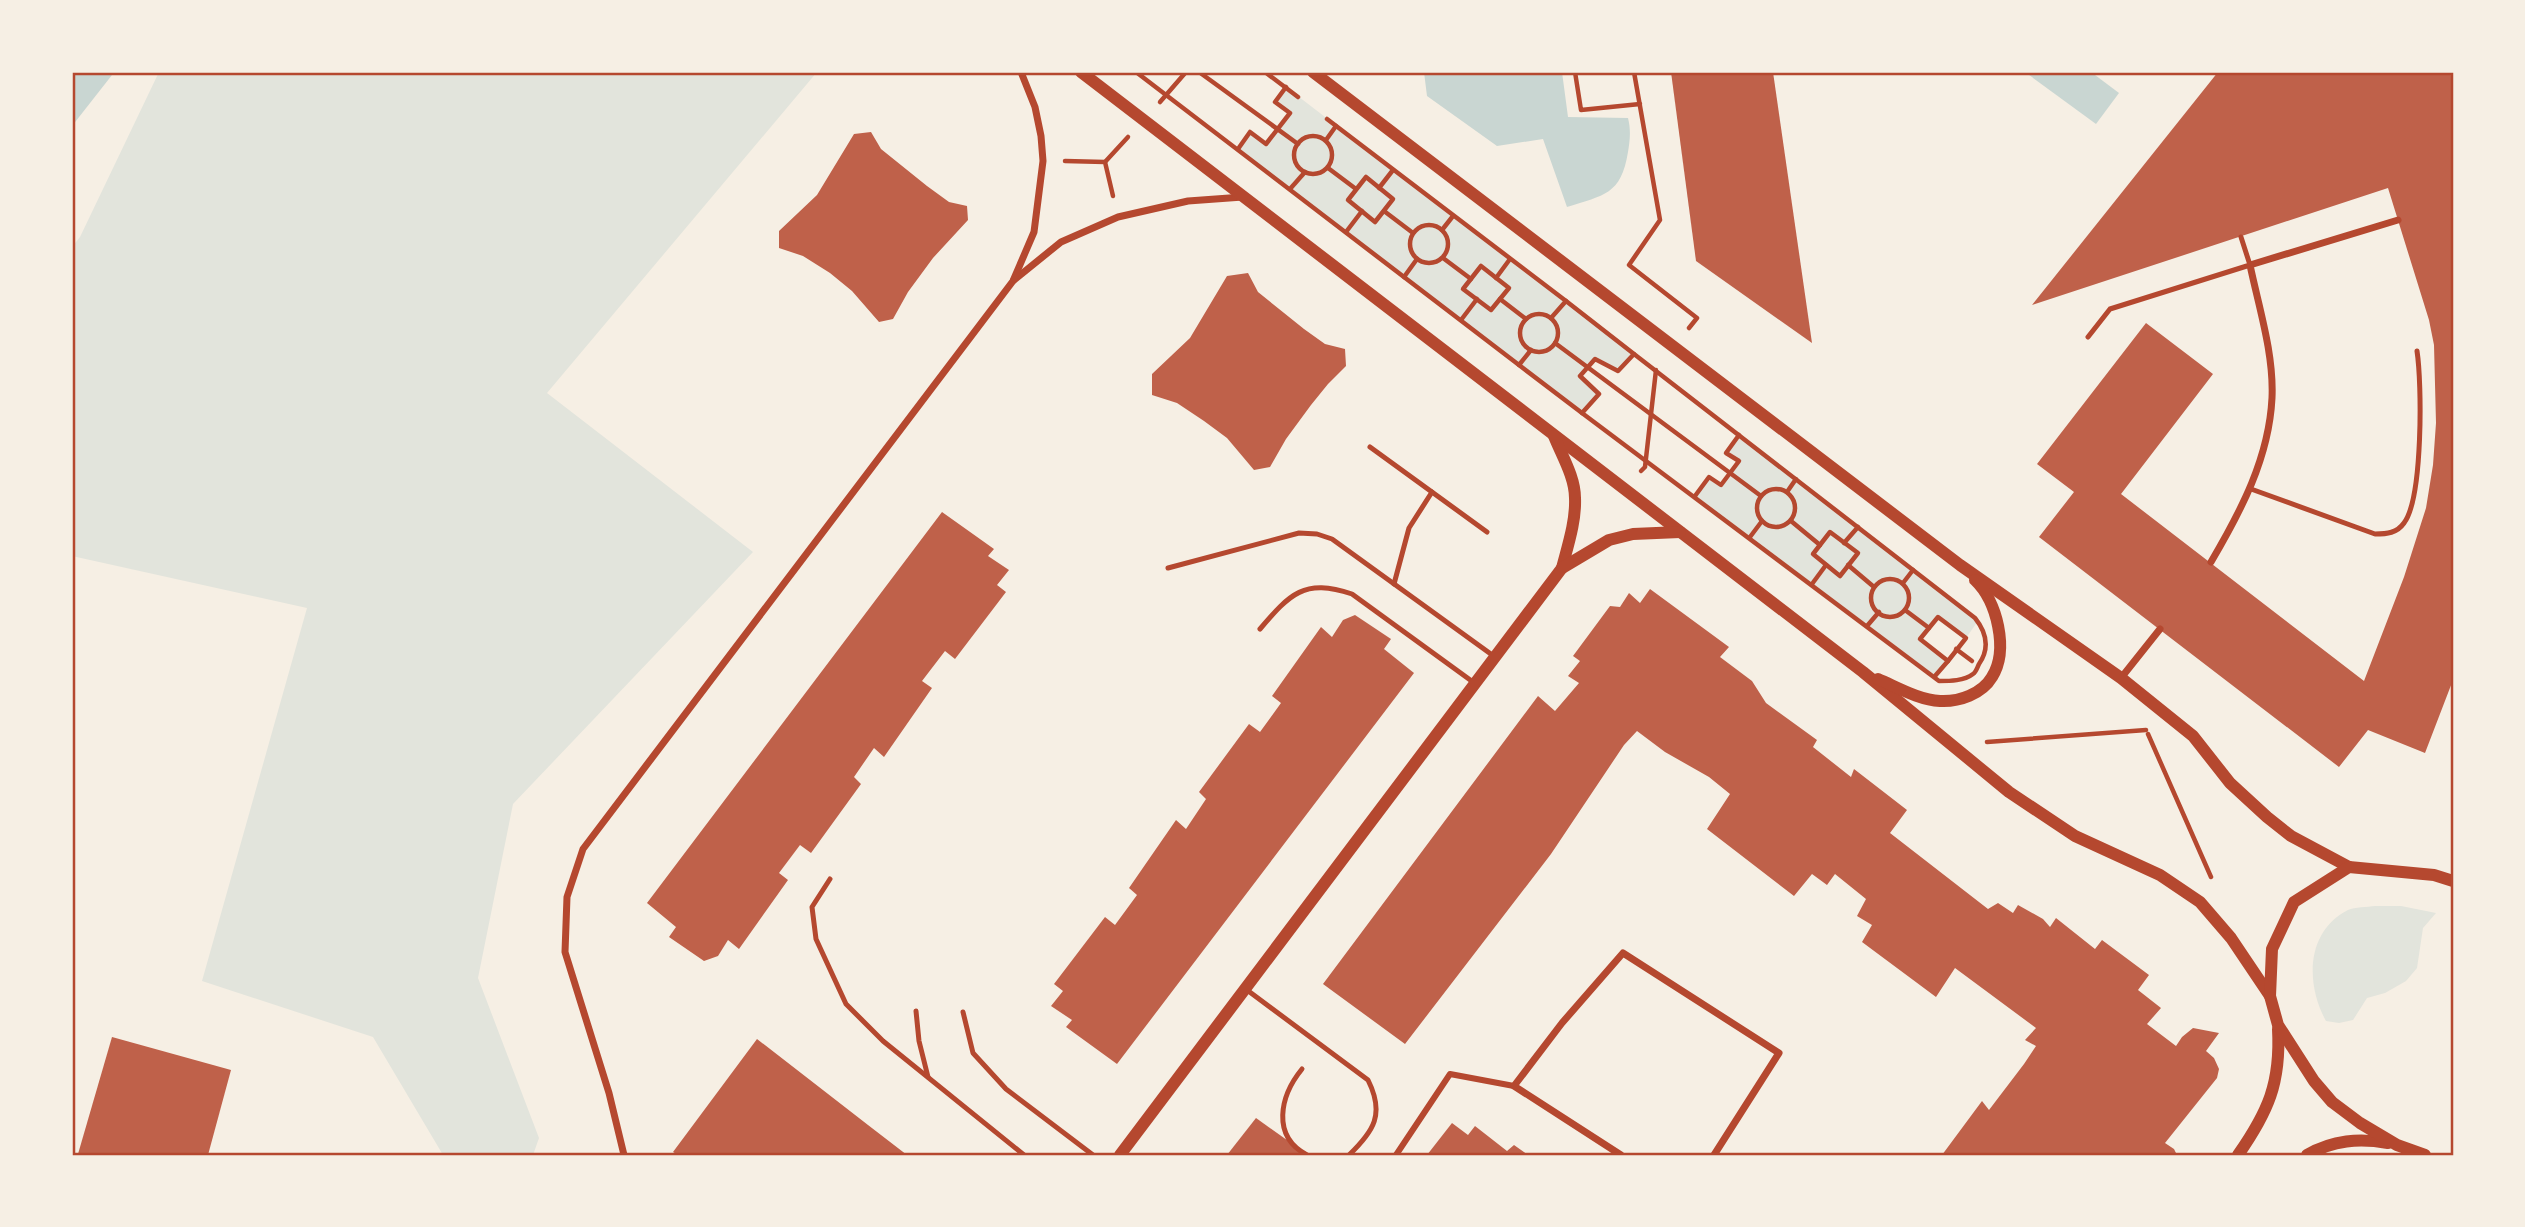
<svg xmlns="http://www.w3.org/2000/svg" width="2525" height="1227" font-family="Commissioner,sans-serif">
  <rect width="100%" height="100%" fill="#f6efe4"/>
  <g fill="#e2e4dc">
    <polygon points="159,72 817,72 547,393 753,552 513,804 478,978 539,1138 533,1155 443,1155 373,1037 202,981 307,608 72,556 72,247 80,237"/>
    <polygon points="1286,87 1634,354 1618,371 1595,360 1580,375 1599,394 1582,413 1238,149 1250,132 1266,143 1289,113 1275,102"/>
    <polygon points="1739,435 1978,621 1966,638 1938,617 1921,639 1948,661 1934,676 1695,496 1709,477 1720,485 1738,462 1726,453"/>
    <path d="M 2375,906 L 2401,906 L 2436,913 L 2423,928 L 2417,968 L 2406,981 L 2385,993 L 2367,998 L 2353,1020 L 2339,1023 L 2326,1021 C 2306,985 2305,932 2348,910 C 2355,907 2367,907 2375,906 Z"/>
  </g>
  <g fill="#c9d6d2">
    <polygon points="72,72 108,72 112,75 72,126"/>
    <path d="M 1424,72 L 1562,72 L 1568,117 L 1628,118 C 1631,130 1630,140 1628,152 C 1621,195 1604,195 1567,207 L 1543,139 L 1497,146 L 1427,96 Z"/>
    <polygon points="2025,72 2091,72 2119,93 2096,124"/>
  </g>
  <g fill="#bf614a">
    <polygon points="1671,72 1773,72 1812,343 1696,261"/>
    <polygon points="2218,72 2450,72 2453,83 2453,680 2425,753 2368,730 2339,767 2039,537 2074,492 2037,464 2146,323 2213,374 2121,494 2364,681 2404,577 2426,508 2433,465 2436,423 2434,345 2429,320 2388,188 2032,305"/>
    <polygon points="871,132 881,149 927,186 949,202 967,206 968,220 933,258 908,292 893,319 879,322 852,291 830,273 803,256 779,248 779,231 817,195 854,134"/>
    <polygon points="1248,273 1258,292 1304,329 1325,344 1345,349 1346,366 1328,384 1311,405 1286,439 1270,467 1254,470 1227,438 1204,421 1177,403 1152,395 1152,374 1190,338 1227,276"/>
    <polygon points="942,512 994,549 988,556 1009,570 997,585 1006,592 955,659 945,651 922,681 932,688 884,757 874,748 854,777 861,784 811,853 800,845 779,873 788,880 739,949 728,940 718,956 704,961 669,937 676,927 647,903"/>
    <polygon points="1650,589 1729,647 1720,657 1752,681 1766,703 1817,740 1813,747 1851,777 1854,769 1907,810 1890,833 1988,909 1998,903 2013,913 2018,905 2043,919 2050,927 2056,918 2095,949 2102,940 2149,975 2138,990 2161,1008 2147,1024 2176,1046 2182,1037 2193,1028 2219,1033 2206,1051 2214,1058 2219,1069 2217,1078 2165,1143 2174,1149 2177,1155 1942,1155 1982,1101 1989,1110 2024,1064 2036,1046 2025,1040 2036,1028 1955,968 1936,997 1862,942 1872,925 1857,916 1866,899 1835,874 1827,885 1812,874 1794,896 1707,829 1730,794 1709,777 1665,752 1637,731 1624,745 1551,854 1405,1044 1323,984 1538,696 1555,711 1579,683 1568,676 1580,661 1573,656 1610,606 1620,607 1629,593 1640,603"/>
    <polygon points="1355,615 1391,639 1384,649 1414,673 1117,1064 1066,1027 1072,1020 1051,1006 1063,991 1054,984 1105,917 1115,925 1137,895 1129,888 1176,820 1186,829 1206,799 1199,792 1249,724 1260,732 1281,703 1272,696 1321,627 1332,637 1343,620"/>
    <polygon points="112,1037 231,1070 208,1155 78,1154"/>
    <polygon points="757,1039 868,1125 907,1155 678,1155 673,1152"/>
    <polygon points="1256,1118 1308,1155 1227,1155"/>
    <polygon points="1452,1123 1468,1135 1475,1126 1507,1151 1514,1145 1528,1155 1427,1155"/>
  </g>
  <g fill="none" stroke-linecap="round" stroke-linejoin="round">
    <g stroke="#b5482f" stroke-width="4.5">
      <polyline points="1136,72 1519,365 1531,350"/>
      <polyline points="1199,72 1298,144"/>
      <polyline points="1265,72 1298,97"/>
      <polyline points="1575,72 1581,110 1640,104"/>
      <polyline points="1634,72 1660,220 1629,265 1697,318 1689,328"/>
      <polyline points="1160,102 1186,72"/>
      <polyline points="1327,119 1566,301 1551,318"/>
      <circle cx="1313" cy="155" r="19"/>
      <polyline points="1326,140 1336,126"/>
      <polyline points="1238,149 1250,132 1266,144 1290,113 1275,102 1286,87"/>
      <polyline points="1065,161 1105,162 1113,196"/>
      <polyline points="1105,162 1128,137"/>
      <polyline points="1328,168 1356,189"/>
      <polygon points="1366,177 1393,199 1375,222 1348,200"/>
      <polyline points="1379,188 1393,170"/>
      <polyline points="1290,189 1305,172"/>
      <polyline points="1384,211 1413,233"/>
      <circle cx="1429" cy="244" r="19"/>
      <polyline points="1442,230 1453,216"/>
      <polyline points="1346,232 1362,211"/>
      <polyline points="1443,258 1471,279"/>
      <polygon points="1481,266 1509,288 1491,310 1463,289"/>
      <polyline points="1404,277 1417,259"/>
      <polyline points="1496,278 1510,259"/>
      <polyline points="1500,299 1526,319"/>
      <polyline points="1566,301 1634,354"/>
      <circle cx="1539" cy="333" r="19"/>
      <polyline points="1461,320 1477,299"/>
      <polyline points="1555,343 1761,496"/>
      <path d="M 1634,354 L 1975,618 C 1987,633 1990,648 1979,664 C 1977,668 1976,672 1973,674 C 1964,681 1950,681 1939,681 L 1582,413 L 1599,394 L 1580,376 L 1595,359 L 1618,371 Z"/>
      <polyline points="1519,365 1582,413"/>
      <polyline points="1641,471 1645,467 1656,370"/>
      <circle cx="1776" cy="508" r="19"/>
      <polyline points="1787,492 1796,479"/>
      <polyline points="1695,496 1709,477 1721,485 1739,461 1726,453 1739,435"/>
      <polyline points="1791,521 1820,545"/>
      <polygon points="1830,532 1858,553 1840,576 1813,554"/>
      <polyline points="1750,537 1762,521"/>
      <polyline points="1844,543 1858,527"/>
      <polyline points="1848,565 1874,587"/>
      <circle cx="1890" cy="598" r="19"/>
      <polyline points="1903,583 1913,570"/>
      <polyline points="1812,584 1826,565"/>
      <polyline points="1905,610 1929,628"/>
      <polygon points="1938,617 1966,638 1948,661 1920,639"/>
      <polyline points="1867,626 1879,612"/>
      <polyline points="1956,649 1972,661"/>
      <polyline points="1935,676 1948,661"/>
      <polyline points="2148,734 2211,877"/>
      <polyline points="1987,742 2146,730"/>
    </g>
    <g stroke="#b5482f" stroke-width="5">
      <polyline points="2088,337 2110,309 2250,265 2241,237"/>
      <polyline points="1370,447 1487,532"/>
      <path d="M 2251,489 L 2375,534 C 2387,534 2397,533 2404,523 C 2423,498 2422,383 2417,351"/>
      <polyline points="1168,568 1299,533 1317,534 1332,539 1495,657"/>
      <polyline points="1394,584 1409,528 1432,492"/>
      <path d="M 1260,629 C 1290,594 1304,578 1352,594 L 1473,682"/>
      <polyline points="830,879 812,907 816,939 846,1004 883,1041 1024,1155"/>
      <path d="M 1247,990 L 1368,1080 C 1385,1114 1374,1131 1349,1155"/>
      <polyline points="916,1011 919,1041 928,1077"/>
      <polyline points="963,1012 973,1053 1006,1089 1093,1155"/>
      <path d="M 1302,1069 C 1280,1096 1271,1136 1307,1155"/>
    </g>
    <polyline stroke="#b5482f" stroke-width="6" points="1396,1155 1450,1074 1514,1086"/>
    <g stroke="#b5482f" stroke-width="7">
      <polyline points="1014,280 1061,242 1118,217 1188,201 1243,197"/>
      <path d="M 2211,562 C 2241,511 2269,458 2272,398 C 2274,354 2259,308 2250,265 L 2398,220"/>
      <polyline points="2121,678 2160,629"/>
      <polyline points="624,1155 609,1093 565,952 567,897 583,849 1013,281 1034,232 1043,161 1041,136 1035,107 1021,72"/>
      <polyline points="1621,1155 1514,1086 1562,1023 1623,953 1779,1053 1714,1155"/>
    </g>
    <g stroke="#b5482f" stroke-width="12">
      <polyline points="1081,72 1863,672 2009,792 2075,836 2160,875 2200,902 2231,938 2270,996"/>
      <polyline points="1313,72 1960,565 2121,678 2193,736 2230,783 2267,817 2291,836 2349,867"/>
      <path d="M 1554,436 C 1562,456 1575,477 1575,498 C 1576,521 1568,545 1562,568"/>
      <path d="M 1878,679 C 1897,687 1919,700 1940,701 C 1959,702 1982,694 1992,677 C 2009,650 1997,601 1975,580"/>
      <polyline points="1120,1155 1562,568 1609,540 1633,534 1680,532"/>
      <path d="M 2238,1155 C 2268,1112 2281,1083 2278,1029"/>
      <path d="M 2307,1155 C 2333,1140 2359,1138 2388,1143"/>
      <polyline points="2425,1155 2397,1145 2360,1123 2332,1102 2314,1081 2278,1025 2270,996 2272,949 2294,902 2349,867 2434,875 2453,881"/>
    </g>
  </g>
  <rect width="2525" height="1227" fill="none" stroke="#f6efe4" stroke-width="147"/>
  <rect x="74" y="74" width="2378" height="1080" fill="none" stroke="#b5482f" stroke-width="2.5"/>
</svg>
